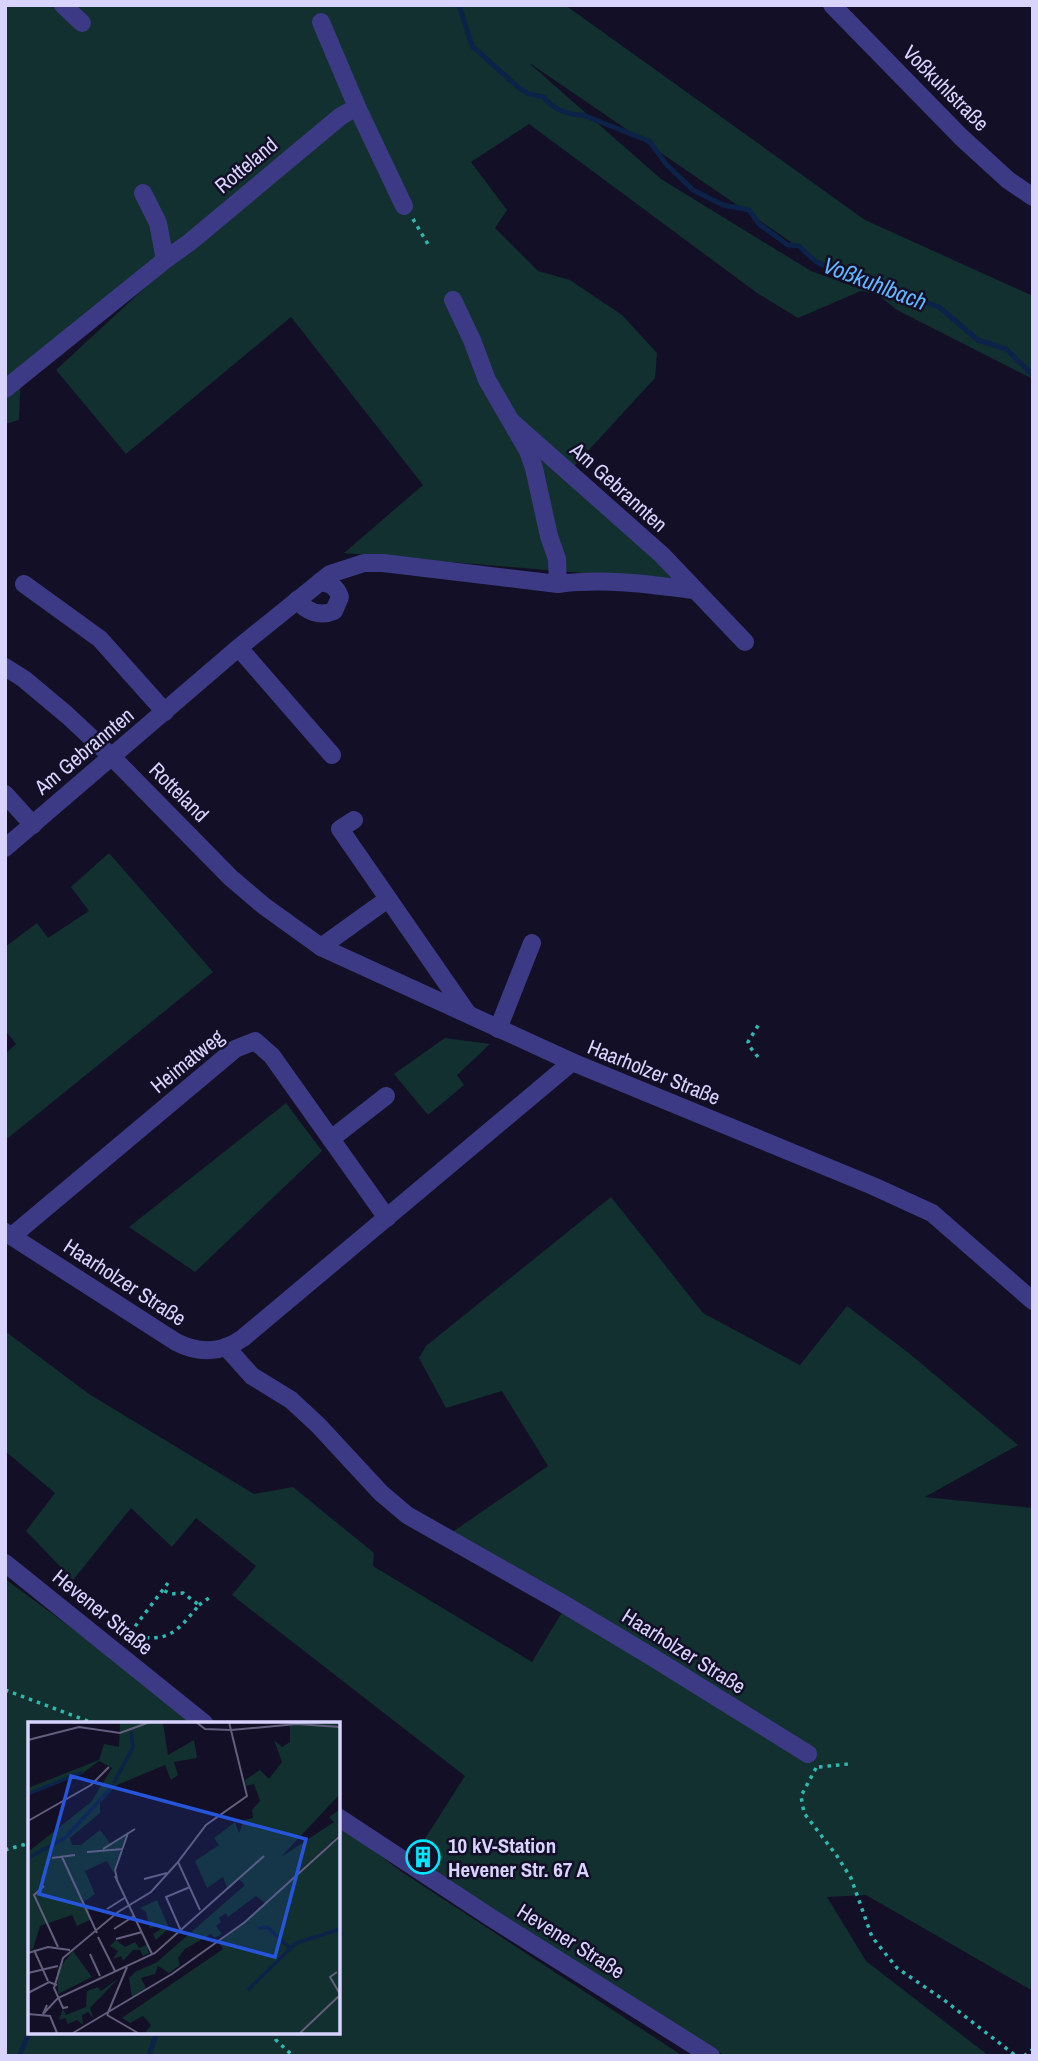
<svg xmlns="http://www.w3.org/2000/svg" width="1038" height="2061" font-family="'Archivo Narrow',sans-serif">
  <rect width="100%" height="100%" fill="#130f26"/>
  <g fill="#12302f" fill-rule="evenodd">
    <path d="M 5,5 L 565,5 L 865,220 L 1033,296 L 1033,379 L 897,310 L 878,295 L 861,291 L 798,318 L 757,293 L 529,124 L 471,162 L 507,210 L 495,228 L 538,271 L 570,280 L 622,315 L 657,353 L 655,378 L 565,476 L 677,581 L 344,553 L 423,485 L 291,317 L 126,454 L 56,370 L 165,269 L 21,367 L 19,420 L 5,424 ZM 530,64 L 531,64 L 858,288 L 811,271 L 661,179 Z"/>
    <polygon points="109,853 213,972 8,1138 5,1137 5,1054 16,1044 5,1030 5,947 37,923 48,938 89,911 71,887"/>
    <polygon points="445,1038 490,1044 457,1075 464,1085 428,1115 394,1074"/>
    <polygon points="286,1103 322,1151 195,1272 129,1227"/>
    <polygon points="611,1197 703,1313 800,1365 847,1306 910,1354 1018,1445 925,1497 1033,1508 1033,1991 866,1895 827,1897 866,1961 989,2056 725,2056 427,1867 432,1857 419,1848 465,1776 232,1595 256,1566 196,1518 172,1547 131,1508 73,1580 26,1531 55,1493 5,1451 5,1331 89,1394 254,1494 293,1487 374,1553 373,1566 532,1662 564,1609 451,1533 548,1466 502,1391 446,1408 419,1358 426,1346"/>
    <polygon points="5,1579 201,1723 30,1723 30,2031 338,2031 338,1824 402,1872 683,2056 5,2056"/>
  </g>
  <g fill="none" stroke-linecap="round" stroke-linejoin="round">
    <g stroke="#0c2248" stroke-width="5">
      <path d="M 459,5 L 472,46 L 518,87 L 529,94 L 544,97 C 550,108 571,116 583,115 L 649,141 L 667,165 L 693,190 L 723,205 L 749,210 L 759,224 L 788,245 L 799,246 L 815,261 L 838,273 L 939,307 L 978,340 L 1006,349 L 1033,375"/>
      <polyline points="19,2056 30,2031"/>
      <polyline points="149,2056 157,2031"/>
    </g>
    <g stroke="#2fb8b0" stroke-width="3.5" stroke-dasharray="3.5 5" stroke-linecap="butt">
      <polyline points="413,219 429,246"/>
      <polyline points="758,1057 750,1047 748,1042 759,1024"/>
      <polyline points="199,1605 209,1598"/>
      <polyline points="130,1633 168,1583"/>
      <path d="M 129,1634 C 167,1645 177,1632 199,1605 L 183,1593 L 171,1594 L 163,1590"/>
      <polyline points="5,1690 93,1723"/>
      <polyline points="819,1767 848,1764"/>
      <polyline points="816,1768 801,1796 804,1813 837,1856 851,1878 872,1937 897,1968 944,2000 1016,2056"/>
      <polyline points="5,1850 30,1843"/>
      <polyline points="273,2031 276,2040 293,2056"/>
      <polyline points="1024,2056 1033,2049"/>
    </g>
    <g stroke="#3d3a85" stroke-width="18">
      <polyline points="63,5 82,23"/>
      <polyline points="832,5 961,137 1008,180 1033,197"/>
      <polyline points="321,22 357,107 404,206"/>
      <polyline points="143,193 158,223 165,260"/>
      <polyline points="453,300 472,340 487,380 528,451 534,468 549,536 557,559 558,584"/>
      <polyline points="5,389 165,260 190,242 341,116 357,107"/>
      <polyline points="512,422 662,555 745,642"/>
      <polyline points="24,584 100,639 165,712"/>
      <path d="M 297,600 C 307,612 320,617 334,611 L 340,597 C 336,586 331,584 320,582"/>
      <polyline points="239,648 332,755"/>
      <polyline points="5,667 24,679 67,715 112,757 231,878 264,906 321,947 572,1062"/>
      <polyline points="5,794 33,825"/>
      <polyline points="354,820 340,829 468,1014"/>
      <path d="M 5,848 L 237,649 L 330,574 L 364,563 L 383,563 L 558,584 C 602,578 649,584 693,590"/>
      <polyline points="321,947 385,901"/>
      <polyline points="498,1029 532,943"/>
      <polyline points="331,1139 386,1096"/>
      <path d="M 5,1232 L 176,1342 C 199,1354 222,1353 243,1338 L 572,1062 L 873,1186 L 932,1213 L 1033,1301"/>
      <polyline points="12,1236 235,1049 255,1041 272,1056 387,1218"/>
      <polyline points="226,1347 252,1376 291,1400 318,1425 381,1493 407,1515 562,1603 652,1657 808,1754"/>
      <polyline points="5,1563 204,1723"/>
      <polyline points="338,1817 490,1917 711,2056"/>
    </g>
  </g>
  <defs>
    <symbol id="building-ring" viewBox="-11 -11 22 22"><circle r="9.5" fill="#130f26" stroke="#00e5ff" stroke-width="1.5"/><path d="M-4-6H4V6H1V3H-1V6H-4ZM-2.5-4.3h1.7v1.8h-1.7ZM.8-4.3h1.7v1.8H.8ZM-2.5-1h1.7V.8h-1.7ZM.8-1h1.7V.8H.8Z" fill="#00e5ff"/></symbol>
  </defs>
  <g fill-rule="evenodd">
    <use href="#building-ring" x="404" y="1838" width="38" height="38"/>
  </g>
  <g text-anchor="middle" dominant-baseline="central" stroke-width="5" stroke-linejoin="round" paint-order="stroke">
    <g font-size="21" fill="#d9d4ff" stroke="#130f26">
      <text transform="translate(946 88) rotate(45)">Voßkuhlstraße</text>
      <text transform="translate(246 165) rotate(-40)">Rotteland</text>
      <text transform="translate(619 487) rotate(42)">Am Gebrannten</text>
      <text transform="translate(84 751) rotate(-40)">Am Gebrannten</text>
      <text transform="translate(179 792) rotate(45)">Rotteland</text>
      <text transform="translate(187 1061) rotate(-39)">Heimatweg</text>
      <text transform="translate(654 1072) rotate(22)">Haarholzer Straße</text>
      <text transform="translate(125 1282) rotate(33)">Haarholzer Straße</text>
      <text transform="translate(103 1612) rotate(39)">Hevener Straße</text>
      <text transform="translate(684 1651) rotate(32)">Haarholzer Straße</text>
      <text transform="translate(571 1941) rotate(32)">Hevener Straße</text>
    </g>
    <g font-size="21" font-weight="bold" fill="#d9d4ff" stroke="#130f26" text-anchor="start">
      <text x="448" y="1845">10 kV-Station<tspan x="448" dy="24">Hevener Str. 67 A</tspan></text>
    </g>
    <g font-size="23" font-style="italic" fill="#62b6ff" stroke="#130f26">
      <text transform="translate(875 283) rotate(21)">Voßkuhlbach</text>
    </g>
  </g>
  <g transform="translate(28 1722)">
    <rect width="312" height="312" fill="#130f26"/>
    <path d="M 92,0 L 135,0 L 140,33 L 166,18 L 169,36 L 146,40 L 150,53 L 143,58 L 137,43 L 89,63 L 72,81 L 72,91 L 42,116 L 44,123 L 53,123 L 72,108 L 83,122 L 98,113 L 85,150 L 79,139 L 57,149 L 67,172 L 54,181 L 60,183 L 62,198 L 49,204 L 44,193 L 12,204 L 5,227 L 0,230 L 0,130 L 63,80 L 84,46 L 71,39 L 55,51 L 0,73 L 0,66 L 71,38 L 76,22 L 91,25 ZM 262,0 L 311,0 L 311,73 L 253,135 L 306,100 L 301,95 L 311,88 L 311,113 L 237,181 L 228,174 L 200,195 L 198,191 L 191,196 L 193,200 L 188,204 L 194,212 L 187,216 L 183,212 L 157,227 L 150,236 L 152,243 L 141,251 L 130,244 L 127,252 L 113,256 L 118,266 L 104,275 L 101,256 L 107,250 L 129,240 L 217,163 L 211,157 L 200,168 L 195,155 L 179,166 L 167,139 L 191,123 L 186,116 L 194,110 L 207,100 L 211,111 L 216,98 L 225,96 L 224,88 L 232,79 L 226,62 L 218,64 L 217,58 L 232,48 L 241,57 L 254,40 L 246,18 L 254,25 L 262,20 ZM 311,116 L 311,311 L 117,311 L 123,303 L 115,294 L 102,301 L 94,296 L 195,227 L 191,221 ZM 129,178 L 141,206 L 128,218 L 125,212 L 133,207 L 131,203 L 122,206 L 118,190 L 112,186 ZM 88,218 L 97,225 L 107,220 L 111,226 L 119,223 L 121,231 L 115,234 L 112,228 L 105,228 L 95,239 L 93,234 L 85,237 L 90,229 L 82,224 ZM 45,229 L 64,255 L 30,272 L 29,249 ZM 91,256 L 62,286 L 66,297 L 60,290 L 54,293 L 55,303 L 49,298 L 40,302 L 37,296 L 31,298 L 35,287 L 38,293 L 58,285 L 59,269 L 70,265 L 73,269 Z" fill="#12302f"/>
    <path fill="none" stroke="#0c2248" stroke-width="3.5" d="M 86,61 L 105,25 L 103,10M 0,72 L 55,50M 0,136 L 37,116 L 86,63M 230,206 L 239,205 L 261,225M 220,268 L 268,221 L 312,207"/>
    <path fill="none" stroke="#625e7d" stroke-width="2" d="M 168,0 L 177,7 L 203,8 L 269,2 L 312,5M 0,18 L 51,5 L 92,11 L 122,0M 0,99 L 63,63 L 81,45M 75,127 L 107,107M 59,130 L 95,127M 34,135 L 69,211M 24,136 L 47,133M 87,154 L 124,232M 89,157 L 87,148 L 100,111M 116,157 L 139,151M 16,164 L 6,173 L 30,225M 79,187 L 98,175M 172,188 L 150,140 L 178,103 L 219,74 L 201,0M 86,207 L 106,194M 153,209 L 138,175 L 162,165M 70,215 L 87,249M 88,217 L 114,210M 6,228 L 20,259M 0,231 L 20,225 L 42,228M 62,232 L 72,254M 309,250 L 302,255 L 312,272M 0,251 L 30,244M 0,271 L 21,260 L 29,263M 19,283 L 15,292 L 30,276 L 127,231 L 236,134M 40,285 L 35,286 L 26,266 L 35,236 L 90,190 L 123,170 L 150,140M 0,292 L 22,294 L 29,311M 79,293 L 99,245M 79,293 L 110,311M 45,311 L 144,252 L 217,200 L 312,114M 272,311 L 312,273"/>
    <path fill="#2655da" fill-opacity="0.15" stroke="#2655da" stroke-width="3.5" d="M 43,54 L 278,117 L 247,235 L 11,172 Z"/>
    <rect width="312" height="312" fill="none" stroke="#d9d4ff" stroke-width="3.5"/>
  </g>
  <rect width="1038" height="2061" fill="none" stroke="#d9d4ff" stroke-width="14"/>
</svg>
